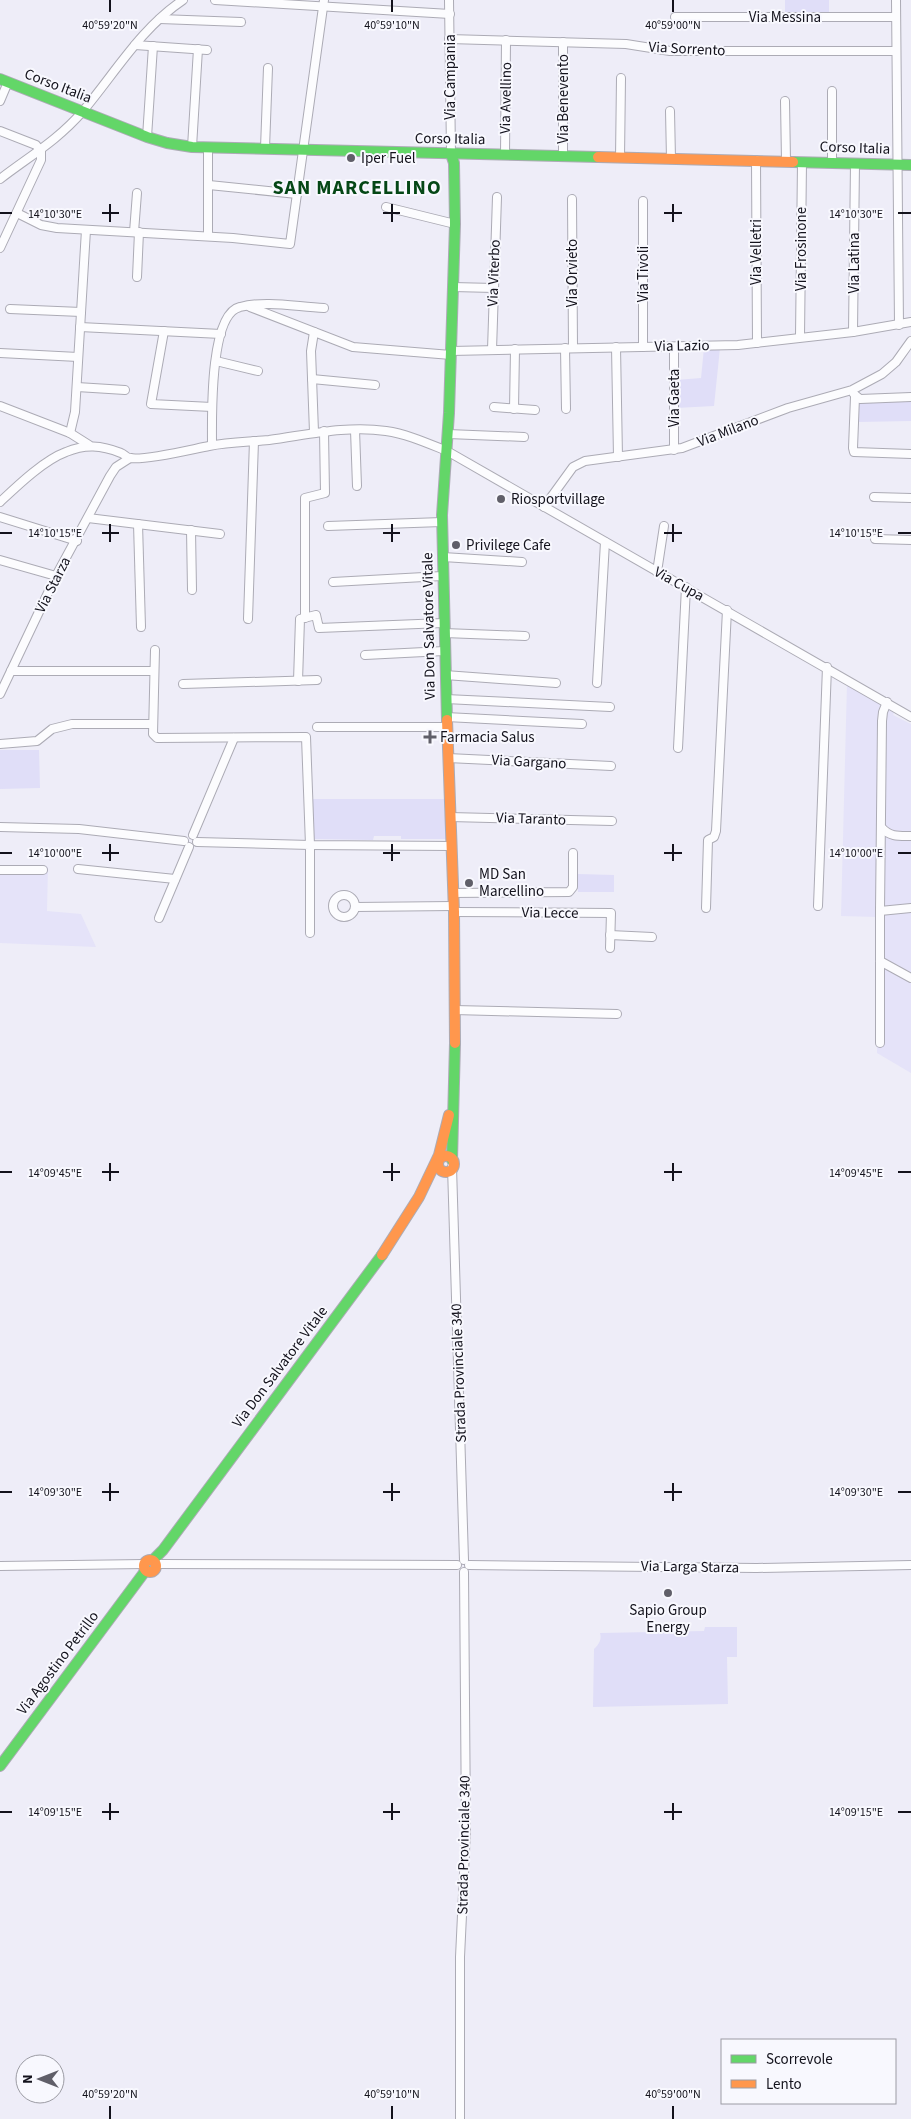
<svg xmlns="http://www.w3.org/2000/svg" width="911" height="2119" font-family="'Source Sans 3',sans-serif">
  <rect width="100%" height="100%" fill="#eeedf8"/>
  <g fill="#e5e3f9">
    <polygon points="847,683 879,702 894,713 893,715 911,724 911,1073 877,1053 877,917 841,916"/>
    <polygon points="0,866 48,867 47,911 81,914 96,947 0,943"/>
  </g>
  <g fill="#e0def8">
    <rect x="785" y="0" width="44" height="15"/>
    <polygon points="704,348 720,348 714,406 676,408 676,380 701,378"/>
    <polygon points="911,400 911,421 858,422 859,401"/>
    <polygon points="0,750 39,750 40,788 0,789"/>
    <polygon points="312,799 444,799 446,839 401,839 401,836 374,836 373,840 312,839"/>
    <polygon points="578,874 614,875 614,892 578,892"/>
    <path d="M 705,1627 L 737,1627 L 737,1657 L 727,1657 L 728,1704 L 593,1707 L 594,1649 C 599,1644 602,1640 600,1633 L 704,1631 Z"/>
  </g>
  <g fill="none" stroke-linecap="round" stroke-linejoin="round">
    <defs>
      <g id="street">
        <polyline points="215,0 450,14"/>
        <polyline points="449,0 451,154"/>
        <polyline points="896,0 899,325"/>
        <polyline points="675,17 896,17"/>
        <polyline points="160,19 241,22"/>
        <polyline points="449,39 626,44 670,51 896,51"/>
        <polyline points="563,42 563,156"/>
        <polyline points="135,45 207,50"/>
        <polyline points="832,91 832,163"/>
        <polyline points="0,101 8,82"/>
        <polyline points="785,101 786,161"/>
        <polyline points="670,111 671,159"/>
        <polyline points="0,131 36,145 41,151 41,160 0,248"/>
        <polyline points="147,137 153,46"/>
        <polyline points="192,147 198,49"/>
        <polyline points="208,147 208,236"/>
        <polyline points="265,148 268,68"/>
        <polyline points="505,155 506,40"/>
        <polyline points="620,158 621,78"/>
        <polyline points="756,160 757,343"/>
        <path d="M 0,179 C 30,156 58,140 83,111 C 115,73 141,28 183,0"/>
        <polyline points="209,185 297,194"/>
        <polyline points="572,199 573,348"/>
        <polyline points="643,201 643,347"/>
        <polyline points="386,207 455,224"/>
        <polyline points="17,213 41,225 57,228 233,238 290,244 324,0"/>
        <polyline points="134,232 137,193"/>
        <polyline points="137,277 139,232"/>
        <polyline points="453,287 494,288"/>
        <polyline points="250,307 353,347 451,355"/>
        <polyline points="10,309 81,312"/>
        <polyline points="80,327 221,334"/>
        <polyline points="164,331 151,404 212,407"/>
        <polyline points="853,332 855,163"/>
        <polyline points="800,337 802,162"/>
        <polyline points="616,347 618,457"/>
        <polyline points="674,347 674,450"/>
        <polyline points="565,348 566,409"/>
        <polyline points="492,350 497,197"/>
        <polyline points="451,351 738,345 853,332 911,322"/>
        <polyline points="0,353 78,357"/>
        <polyline points="216,361 258,371"/>
        <polyline points="312,379 375,385"/>
        <polyline points="77,387 125,390"/>
        <polyline points="854,394 860,399 911,397"/>
        <polyline points="855,397 853,448 854,452 911,454"/>
        <polyline points="0,406 70,433 89,445"/>
        <polyline points="494,407 535,410"/>
        <polyline points="514,409 515,349"/>
        <polyline points="355,430 357,486"/>
        <polyline points="314,432 311,351 314,332"/>
        <polyline points="70,433 75,412 86,230"/>
        <polyline points="448,434 524,437"/>
        <path d="M 212,445 C 212,419 209,314 240,307 C 267,300 297,307 324,308"/>
        <polyline points="874,497 911,498"/>
        <path d="M 0,502 C 17,486 44,460 66,452 C 85,444 101,445 121,453 C 124,454 127,458 130,458 C 144,461 193,449 209,446 C 229,442 249,442 269,440 C 307,435 347,425 386,431 C 407,434 427,443 447,451 L 911,717"/>
        <polyline points="544,507 573,467 585,461 682,448 788,408 852,390 882,374 896,362 911,341"/>
        <polyline points="0,517 77,541"/>
        <polyline points="88,518 220,534"/>
        <polyline points="138,524 141,627"/>
        <polyline points="328,526 442,522"/>
        <polyline points="191,530 192,590"/>
        <polyline points="875,539 911,540"/>
        <polyline points="443,557 522,562"/>
        <polyline points="0,560 56,576"/>
        <polyline points="657,572 664,526"/>
        <polyline points="333,582 442,576"/>
        <polyline points="305,618 305,498 325,493 324,431"/>
        <polyline points="248,619 254,441"/>
        <polyline points="444,633 525,636"/>
        <polyline points="155,650 153,734 157,738 306,737 310,845 451,846"/>
        <polyline points="365,655 444,651"/>
        <polyline points="11,671 154,671"/>
        <polyline points="445,675 556,683"/>
        <polyline points="298,681 300,619 316,615 319,628 443,623"/>
        <polyline points="597,683 605,542"/>
        <polyline points="183,684 317,680"/>
        <polyline points="0,694 56,576 110,476 116,467 130,458"/>
        <polyline points="446,699 610,707"/>
        <polyline points="887,702 883,712 882,721 880,911 911,908"/>
        <polyline points="446,717 582,724"/>
        <polyline points="317,727 446,727"/>
        <polyline points="0,744 37,741 52,729 72,724 153,724"/>
        <polyline points="678,748 686,587"/>
        <polyline points="448,758 611,766"/>
        <polyline points="450,817 612,821"/>
        <polyline points="0,827 79,829 184,841"/>
        <path d="M 882,828 C 890,837 899,836 911,836"/>
        <polyline points="193,835 234,738"/>
        <polyline points="197,842 310,845 310,933"/>
        <polyline points="78,869 175,879"/>
        <polyline points="0,870 43,870"/>
        <polyline points="453,893 569,892 573,887 573,853"/>
        <circle cx="344" cy="906" r="11"/>
        <polyline points="818,906 827,667"/>
        <polyline points="355,907 453,906"/>
        <polyline points="706,908 708,840 714,837 716,831 727,610"/>
        <polyline points="880,911 880,1043"/>
        <polyline points="454,912 611,913 610,948"/>
        <polyline points="159,918 189,847"/>
        <polyline points="610,935 652,937"/>
        <polyline points="880,961 911,978"/>
        <polyline points="454,1010 617,1014"/>
        <polyline points="452,1167 464,1560"/>
        <polyline points="156,1564 457,1565"/>
        <polyline points="469,1565 757,1568 911,1565"/>
        <polyline points="0,1566 144,1564"/>
        <polyline points="460,2119 460,1957 466,1831 464,1572"/>
      </g>
      <g id="fast">
        <polyline points="0,79 147,137 167,143 192,147 598,157"/>
        <polyline points="793,162 911,165"/>
        <polyline points="447,720 442,515 449,413 455,224 454,163 451,154"/>
        <polyline points="452,1160 455,1043"/>
        <polyline points="153,1560 163,1550 382,1255"/>
        <polyline points="0,1766 146,1570"/>
      </g>
      <g id="slow">
        <polyline points="598,157 793,162"/>
        <polyline points="447,720 454,912 455,1043"/>
        <circle cx="446" cy="1164" r="8"/>
        <polyline points="382,1255 419,1197 439,1155 449,1115"/>
        <circle cx="150" cy="1566" r="6"/>
      </g>
    </defs>
    <use href="#street" stroke="#acabb5" stroke-width="10"/>
    <use href="#fast" stroke="#acabb5" stroke-width="12"/>
    <use href="#slow" stroke="#acabb5" stroke-width="12"/>
    <use href="#street" stroke="#fcfcfe" stroke-width="8"/>
    <use href="#fast" stroke="#63d668" stroke-width="10"/>
    <use href="#slow" stroke="#ff974d" stroke-width="10"/>
  </g>
  <path fill="none" stroke="#13121c" stroke-width="2" d="M 110,0 L 110,12M 392,0 L 392,12M 673,0 L 673,12M 110,204 L 110,222M 392,204 L 392,222M 673,204 L 673,222M 0,213 L 12,213M 102,213 L 119,213M 383,213 L 400,213M 664,213 L 682,213M 898,213 L 911,213M 110,524 L 110,542M 392,524 L 392,542M 673,524 L 673,542M 0,533 L 12,533M 102,533 L 119,533M 383,533 L 400,533M 664,533 L 682,533M 898,533 L 911,533M 110,844 L 110,861M 392,844 L 392,861M 673,844 L 673,861M 0,853 L 12,853M 102,853 L 119,853M 383,853 L 400,853M 664,853 L 682,853M 898,853 L 911,853M 110,1163 L 110,1181M 392,1163 L 392,1181M 673,1163 L 673,1181M 0,1172 L 12,1172M 102,1172 L 119,1172M 383,1172 L 400,1172M 664,1172 L 682,1172M 898,1172 L 911,1172M 110,1483 L 110,1501M 392,1483 L 392,1501M 673,1483 L 673,1501M 0,1492 L 12,1492M 102,1492 L 119,1492M 383,1492 L 400,1492M 664,1492 L 682,1492M 898,1492 L 911,1492M 110,1803 L 110,1820M 392,1803 L 392,1820M 673,1803 L 673,1820M 0,1812 L 12,1812M 102,1812 L 119,1812M 383,1812 L 400,1812M 664,1812 L 682,1812M 898,1812 L 911,1812M 110,2106 L 110,2119M 392,2106 L 392,2119M 673,2106 L 673,2119"/>
  <g fill="#605f69" stroke="#f8f8fe" stroke-width="2">
    <circle cx="351" cy="158" r="5"/>
    <circle cx="501" cy="499" r="5"/>
    <circle cx="456" cy="545" r="5"/>
    <path d="M427.5 729.5h5v5h5v5h-5v5h-5v-5h-5v-5h5z"/>
    <circle cx="469" cy="883" r="5"/>
    <circle cx="668" cy="1593" r="5"/>
  </g>
  <g text-anchor="middle" dominant-baseline="central" stroke-width="4" stroke-linejoin="round" paint-order="stroke">
    <g font-size="15" fill="#13121c" stroke="#f8f8fe">
      <text x="785" y="17">Via Messina</text>
      <text transform="translate(687 49) rotate(3)">Via Sorrento</text>
      <text transform="translate(450 77) rotate(-90)">Via Campania</text>
      <text transform="translate(58 86) rotate(21)">Corso Italia</text>
      <text transform="translate(506 98) rotate(-89)">Via Avellino</text>
      <text transform="translate(563 99) rotate(-90)">Via Benevento</text>
      <text transform="translate(450 139) rotate(1)">Corso Italia</text>
      <text transform="translate(855 148) rotate(2)">Corso Italia</text>
      <text transform="translate(801 249) rotate(-90)">Via Frosinone</text>
      <text transform="translate(756 252) rotate(-90)">Via Velletri</text>
      <text transform="translate(854 263) rotate(-90)">Via Latina</text>
      <text transform="translate(494 273) rotate(-88)">Via Viterbo</text>
      <text transform="translate(572 273) rotate(-90)">Via Orvieto</text>
      <text transform="translate(643 274) rotate(-90)">Via Tivoli</text>
      <text transform="translate(682 346) rotate(-1)">Via Lazio</text>
      <text transform="translate(674 398) rotate(-90)">Via Gaeta</text>
      <text transform="translate(728 431) rotate(-21)">Via Milano</text>
      <text transform="translate(679 584) rotate(29)">Via Cupa</text>
      <text transform="translate(53 585) rotate(-63)">Via Starza</text>
      <text transform="translate(429 626) rotate(-91)">Via Don Salvatore Vitale</text>
      <text transform="translate(529 762) rotate(3)">Via Gargano</text>
      <text transform="translate(531 819) rotate(2)">Via Taranto</text>
      <text transform="translate(550 913) rotate(1)">Via Lecce</text>
      <text transform="translate(280 1367) rotate(-53)">Via Don Salvatore Vitale</text>
      <text transform="translate(459 1373) rotate(-92)">Strada Provinciale 340</text>
      <text transform="translate(690 1567) rotate(1)">Via Larga Starza</text>
      <text transform="translate(58 1663) rotate(-53)">Via Agostino Petrillo</text>
      <text transform="translate(464 1845) rotate(-89)">Strada Provinciale 340</text>
    </g>
    <g font-size="15" fill="#13121c" stroke="#f8f8fe" text-anchor="start">
      <text x="361" y="158">Iper Fuel</text>
      <text x="511" y="499">Riosportvillage</text>
      <text x="466" y="545">Privilege Cafe</text>
      <text x="440" y="737">Farmacia Salus</text>
      <text x="479" y="874">MD San<tspan x="479" dy="17">Marcellino</tspan></text>
      <text x="668" y="1610" text-anchor="middle">Sapio Group<tspan x="668" dy="17">Energy</tspan></text>
    </g>
    <g font-size="20" font-weight="bold" letter-spacing="1" fill="#054716" stroke="#f8f8fe">
      <text x="357" y="188">SAN MARCELLINO</text>
    </g>
  </g>
  <g font-size="12" text-anchor="middle" fill="#13121c" stroke="#f8f8fe" stroke-width="4" stroke-linejoin="round" paint-order="stroke">
    <text x="110" y="29">40°59'20"N</text>
    <text x="392" y="29">40°59'10"N</text>
    <text x="673" y="29">40°59'00"N</text>
    <text x="856" y="218">14°10'30"E</text>
    <text x="55" y="218">14°10'30"E</text>
    <text x="856" y="537">14°10'15"E</text>
    <text x="55" y="537">14°10'15"E</text>
    <text x="856" y="857">14°10'00"E</text>
    <text x="55" y="857">14°10'00"E</text>
    <text x="856" y="1177">14°09'45"E</text>
    <text x="55" y="1177">14°09'45"E</text>
    <text x="55" y="1496">14°09'30"E</text>
    <text x="856" y="1496">14°09'30"E</text>
    <text x="856" y="1816">14°09'15"E</text>
    <text x="55" y="1816">14°09'15"E</text>
    <text x="110" y="2098">40°59'20"N</text>
    <text x="392" y="2098">40°59'10"N</text>
    <text x="673" y="2098">40°59'00"N</text>
  </g>
  <rect x="721" y="2039" width="175" height="65" fill="#f8f8fe" stroke="#9c9ca4"/>
  <rect x="731" y="2055" width="25" height="8" fill="#63d668" stroke="#9c9ca4"/>
  <text x="766" y="2064" font-size="15" fill="#13121c">Scorrevole</text>
  <rect x="731" y="2080" width="25" height="8" fill="#ff974d" stroke="#9c9ca4"/>
  <text x="766" y="2089" font-size="15" fill="#13121c">Lento</text>
  <g transform="translate(40 2079) rotate(270)"><circle r="24" fill="#f8f8fe" stroke="#9c9ca4"/>
  <path d="M0-4L9 19L0 12L-9 19Z" fill="#605f69"/>
  <text y="-8" font-size="14" font-weight="bold" text-anchor="middle" fill="#13121c">N</text>
  </g>
</svg>
